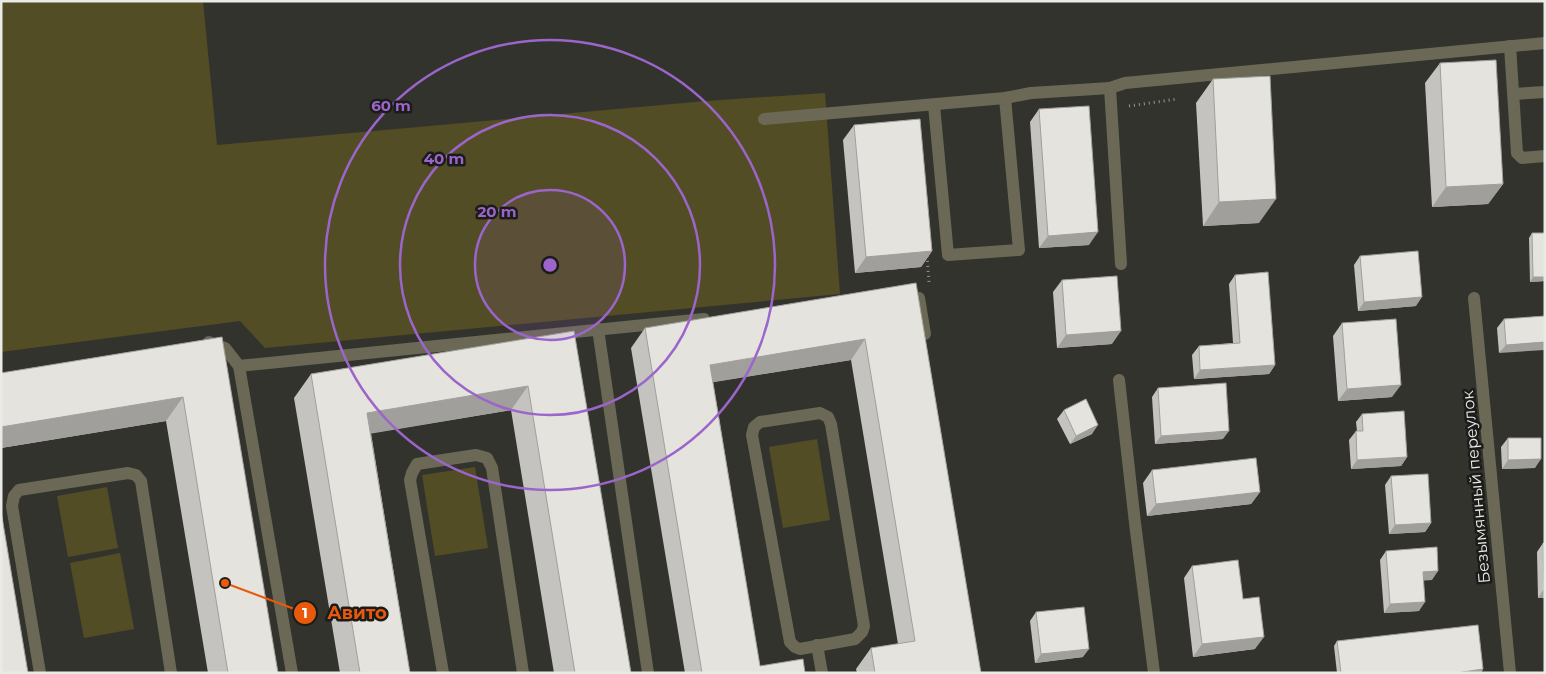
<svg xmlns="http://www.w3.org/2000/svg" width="1546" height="674" font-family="Montserrat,sans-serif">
  <rect width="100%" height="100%" fill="#33332e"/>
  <g fill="#524d24">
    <polygon points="1,1 203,1 217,145 706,101 825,93 840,294 265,348 240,321 1,352"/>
    <polygon points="817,439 830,520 783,528 769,447"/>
    <polygon points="475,467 488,548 435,556 422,475"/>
    <polygon points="107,487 118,548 68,557 57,496"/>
    <polygon points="120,553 134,629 84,638 70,563"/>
  </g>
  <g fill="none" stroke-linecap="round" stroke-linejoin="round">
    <g stroke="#959591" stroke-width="3" stroke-dasharray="1 4" stroke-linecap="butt">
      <polyline points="1129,106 1177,99"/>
      <polyline points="927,256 929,282"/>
    </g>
    <g stroke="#6b6955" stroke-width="12">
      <polyline points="1510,46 1517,153 1522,158 1545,156"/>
      <polyline points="1514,94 1545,92"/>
      <polyline points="934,105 948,255 1019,250 1005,98"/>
      <polyline points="764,119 1005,98 1031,93 1110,88"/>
      <polyline points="1121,264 1110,88 1125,83 1545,43"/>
      <polyline points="1474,298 1510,673"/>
      <polyline points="904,299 919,298 925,334"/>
      <polyline points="598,329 648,673"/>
      <polyline points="209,342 225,348 239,366 292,673"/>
      <polyline points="239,366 704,319"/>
      <polyline points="1119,380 1135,523 1154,673"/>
      <polygon points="820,413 828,417 831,424 864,626 862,632 855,639 800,649 795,647 790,642 752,435 754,427 760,422"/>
      <polyline points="817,645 822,673"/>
      <polyline points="40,673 12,506 14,496 19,490 128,473 136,475 141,481 171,673"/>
      <polyline points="443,673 410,480 412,473 417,464 476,455 487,458 492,468 523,673"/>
    </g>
  </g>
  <g fill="#c4c3bf">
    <polygon points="1440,63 1503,184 1488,204 1432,207 1425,83"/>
    <polygon points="1213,79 1259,223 1203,226 1196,103"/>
    <polygon points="1039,109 1089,245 1039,248 1030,122"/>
    <polygon points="854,125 932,251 921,267 855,273 843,140"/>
    <polygon points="1532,233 1545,233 1545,281 1530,282 1529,238"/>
    <polygon points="1360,256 1416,306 1358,311 1354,265"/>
    <polygon points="1235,275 1275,365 1269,374 1194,379 1192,355 1199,346 1233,343 1229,284"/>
    <polygon points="1062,280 1112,344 1057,348 1053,292"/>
    <polygon points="916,283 981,673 857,673 856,669 871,648 898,644 851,360 713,382 760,666 805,673 685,673 631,348 645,328"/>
    <polygon points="1545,316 1499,353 1497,328 1504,319"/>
    <polygon points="1342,323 1392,397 1338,401 1333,336"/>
    <polygon points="574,331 631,673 554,673 511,410 371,433 410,673 340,673 294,398 311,374"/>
    <polygon points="222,337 278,673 208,673 166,421 1,448 1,373"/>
    <polygon points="1158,388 1223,439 1155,444 1152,397"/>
    <polygon points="1064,410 1092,434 1070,444 1057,419"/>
    <polygon points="1362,414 1407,457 1401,466 1351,469 1349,440 1356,431 1357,431 1356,422"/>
    <polygon points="1508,438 1535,468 1502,469 1501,447"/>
    <polygon points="1152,470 1260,492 1251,504 1147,516 1143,483"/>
    <polygon points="1391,476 1431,523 1425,532 1389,534 1385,485"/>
    <polygon points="1543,543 1545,543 1545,598 1538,598 1537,552"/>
    <polygon points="1386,551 1432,580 1423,580 1419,611 1384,613 1380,560"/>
    <polygon points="1192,566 1243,599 1255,649 1193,657 1184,578"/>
    <polygon points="1036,612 1083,657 1035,663 1030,621"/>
    <polygon points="1337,641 1483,669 1481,673 1337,673 1334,646"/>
  </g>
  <g fill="#a09f9b">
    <polygon points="1503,184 1488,204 1432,207 1446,187"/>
    <polygon points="1276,199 1259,223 1203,226 1219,202"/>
    <polygon points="1098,232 1089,245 1039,248 1048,236"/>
    <polygon points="932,251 921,267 855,273 866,257"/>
    <polygon points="1533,277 1545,277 1545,281 1530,282"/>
    <polygon points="1422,297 1416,306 1358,311 1364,302"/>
    <polygon points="1121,331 1112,344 1057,348 1066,335"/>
    <polygon points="865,339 851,360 696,385 710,365"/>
    <polygon points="1545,342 1545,350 1499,353 1506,345"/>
    <polygon points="1275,365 1269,374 1194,379 1200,370"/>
    <polygon points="1401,385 1392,397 1338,401 1347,389"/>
    <polygon points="528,386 511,410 351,437 367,413"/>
    <polygon points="183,397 166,421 1,448 1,427"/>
    <polygon points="1098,425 1092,434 1070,444 1076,436"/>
    <polygon points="1229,431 1223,439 1155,444 1161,436"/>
    <polygon points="1407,457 1401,466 1351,469 1357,460"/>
    <polygon points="1541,459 1535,468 1502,469 1508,460"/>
    <polygon points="1260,492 1251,504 1147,516 1156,504"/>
    <polygon points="1431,523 1425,532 1389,534 1395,525"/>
    <polygon points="1438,571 1432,580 1417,581 1423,572"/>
    <polygon points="1544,589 1545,598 1538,598"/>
    <polygon points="1425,602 1419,611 1384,613 1390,604"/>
    <polygon points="1264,637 1255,649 1193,657 1202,644"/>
    <polygon points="1089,649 1083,657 1035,663 1041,654"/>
    <polygon points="1483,669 1481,673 1456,673"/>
  </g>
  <g fill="#e4e3de" stroke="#a09f9b">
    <polygon points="1496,60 1503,184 1446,187 1440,63"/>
    <polygon points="1270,76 1276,199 1219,202 1213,79"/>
    <polygon points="1089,106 1098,232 1048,236 1039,109"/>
    <polygon points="920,119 932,251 866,257 854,125"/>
    <polygon points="1532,233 1545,233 1545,277 1533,277"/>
    <polygon points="1418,251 1422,297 1364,302 1360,256"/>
    <polygon points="1268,272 1275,365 1200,370 1199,346 1240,343 1235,275"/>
    <polygon points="1117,276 1121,331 1066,335 1062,280"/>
    <polygon points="916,283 981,673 875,673 871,648 915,641 865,339 710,365 760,666 803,659 805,673 702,673 645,328"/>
    <polygon points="1545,316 1545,342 1506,345 1504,319"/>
    <polygon points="1396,319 1401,385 1347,389 1342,323"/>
    <polygon points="574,331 631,673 575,673 528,386 367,413 410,673 360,673 311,374"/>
    <polygon points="222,337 278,673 228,673 183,397 1,427 1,373"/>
    <polygon points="1226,383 1229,431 1161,436 1158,388"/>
    <polygon points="1086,399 1098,425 1076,436 1064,410"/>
    <polygon points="1404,411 1407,457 1357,460 1356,431 1363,431 1362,414"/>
    <polygon points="1508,438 1541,438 1541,459 1508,460"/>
    <polygon points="1256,458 1260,492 1156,504 1152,470"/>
    <polygon points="1428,474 1431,523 1395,525 1391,476"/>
    <polygon points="1,511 28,673 1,673"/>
    <polygon points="1543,543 1545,543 1545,589 1544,589"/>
    <polygon points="1437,547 1438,571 1423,572 1425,602 1390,604 1386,551"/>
    <polygon points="1238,560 1243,599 1259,597 1264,637 1202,644 1192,566"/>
    <polygon points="1084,607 1089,649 1041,654 1036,612"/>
    <polygon points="1478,625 1483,669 1456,673 1341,673 1337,641"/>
  </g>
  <circle cx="550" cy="265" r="75" fill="#9c65cb" fill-opacity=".12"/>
  <g fill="none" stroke="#9c65cb" stroke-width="2.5">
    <circle cx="550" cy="265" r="75"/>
    <circle cx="550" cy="265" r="150"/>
    <circle cx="550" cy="265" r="225"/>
  </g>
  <g text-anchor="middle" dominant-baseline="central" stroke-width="5" stroke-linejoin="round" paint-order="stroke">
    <g font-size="16" fill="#eaeae7" stroke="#1b1b19">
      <text transform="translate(1476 487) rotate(-95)">Безымянный переулок</text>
    </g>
  </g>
  <circle cx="550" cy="265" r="8" fill="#9c65cb" stroke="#1b1b19" stroke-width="2.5"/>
  <g font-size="15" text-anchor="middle" font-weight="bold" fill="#9c65cb" stroke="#1b1b19" stroke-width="5" stroke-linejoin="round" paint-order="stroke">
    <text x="391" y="111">60 m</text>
    <text x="444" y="164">40 m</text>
    <text x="497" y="217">20 m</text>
  </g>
  <path fill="none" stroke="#e8590c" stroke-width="2" d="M225 583L305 613"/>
  <g fill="#e8590c" stroke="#1b1b19" stroke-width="2">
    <circle cx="225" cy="583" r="5"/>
    <circle cx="305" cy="613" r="12"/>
  </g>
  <g font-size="15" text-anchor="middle" font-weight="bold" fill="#fff">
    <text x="305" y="618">1</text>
  </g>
  <g font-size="18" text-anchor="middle" font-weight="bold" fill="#e8590c" stroke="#1b1b19" stroke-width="5" stroke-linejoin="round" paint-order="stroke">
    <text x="357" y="619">Авито</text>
  </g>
  <rect width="1546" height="674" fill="none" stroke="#eaeae7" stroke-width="5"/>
</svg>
